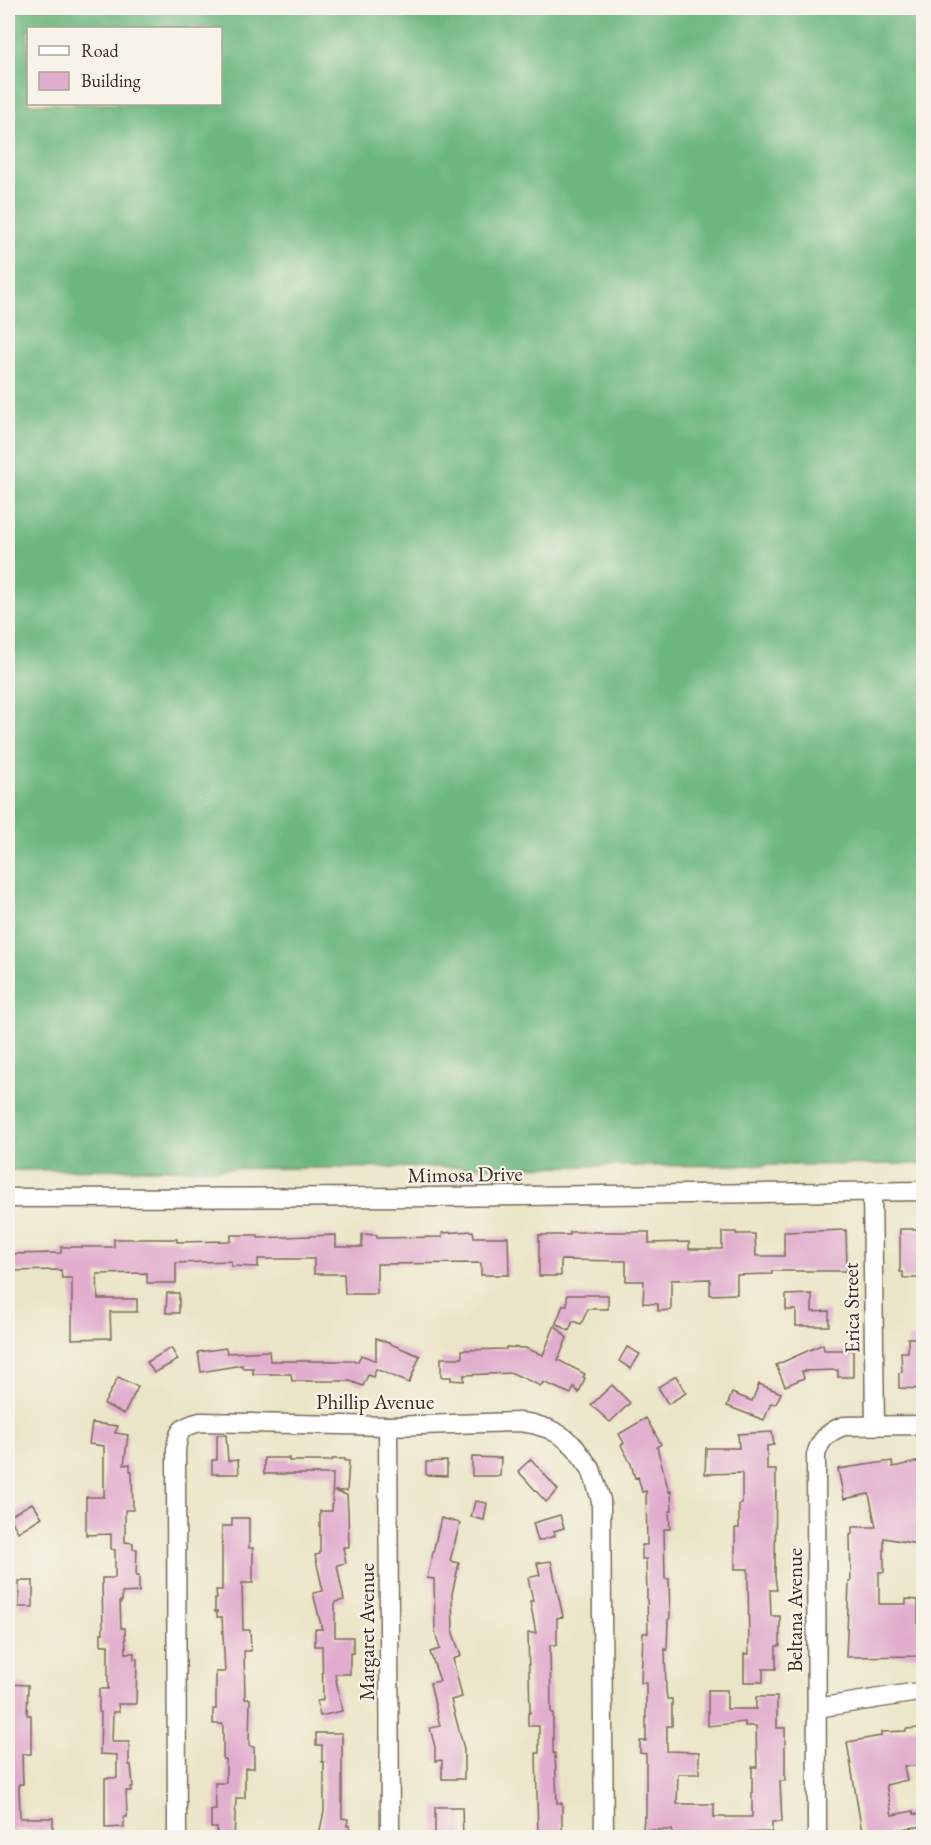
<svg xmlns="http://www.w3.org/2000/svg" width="931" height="1845" font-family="'EB Garamond',serif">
  <rect width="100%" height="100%" fill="#f7f3e8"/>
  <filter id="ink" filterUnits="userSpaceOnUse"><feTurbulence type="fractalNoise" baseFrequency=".0167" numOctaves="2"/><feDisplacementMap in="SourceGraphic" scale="12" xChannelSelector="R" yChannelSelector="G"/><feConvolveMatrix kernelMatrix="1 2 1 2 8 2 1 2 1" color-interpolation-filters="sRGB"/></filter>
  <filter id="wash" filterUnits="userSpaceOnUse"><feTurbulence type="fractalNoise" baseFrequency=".008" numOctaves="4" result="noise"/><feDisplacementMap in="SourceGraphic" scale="24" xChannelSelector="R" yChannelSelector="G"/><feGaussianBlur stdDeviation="1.35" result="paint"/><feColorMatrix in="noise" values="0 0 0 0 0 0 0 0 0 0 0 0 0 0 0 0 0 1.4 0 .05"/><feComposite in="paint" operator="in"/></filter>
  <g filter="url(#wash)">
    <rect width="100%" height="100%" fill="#ebe5c7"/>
    <path fill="#6cb77f" stroke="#54704e" stroke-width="1.5" fill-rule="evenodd" d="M 8,8 L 923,8 L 923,1164 L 8,1170 ZM 28,28 L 220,28 L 220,104 L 28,104 Z"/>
    <g id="blocks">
      <g fill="#e1acce">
        <polygon points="900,1229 922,1229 922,1266 920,1266 920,1278 903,1278 903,1272 900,1272"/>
        <polygon points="846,1230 847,1271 772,1271 772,1274 737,1275 737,1294 710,1295 710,1279 671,1280 671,1310 658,1311 658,1304 643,1303 644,1281 626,1281 626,1261 561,1260 561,1276 539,1276 539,1235 570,1235 570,1232 649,1232 649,1243 689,1242 689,1249 722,1249 722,1232 736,1232 736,1234 755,1234 756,1256 784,1256 784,1232"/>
        <polygon points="473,1231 474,1237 508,1237 509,1275 481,1275 481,1263 377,1264 377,1294 345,1294 344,1274 314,1274 314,1259 258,1259 258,1267 231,1266 231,1261 176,1263 176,1283 147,1283 147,1273 97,1274 98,1299 137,1299 137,1312 110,1312 111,1338 72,1339 72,1278 62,1278 61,1270 8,1271 8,1254 61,1253 61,1247 114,1247 114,1239 177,1239 177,1242 231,1241 231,1235 258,1235 258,1238 336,1235 336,1247 362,1247 362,1234 377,1235 377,1238 442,1237 442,1233"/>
        <polygon points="167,1293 179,1293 179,1313 166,1313"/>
        <polygon points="812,1294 812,1312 829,1311 829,1326 796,1326 796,1310 786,1310 786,1295"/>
        <polygon points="567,1295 608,1295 608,1309 588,1309 581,1324 573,1321 569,1331 556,1323 563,1305 567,1305"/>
        <polygon points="555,1325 567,1338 558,1360 585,1374 583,1377 585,1378 579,1393 574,1387 571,1394 543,1382 541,1386 512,1373 464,1375 464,1381 451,1380 451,1377 441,1377 441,1358 462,1358 462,1350 506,1349 506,1347 525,1348 543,1355"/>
        <polygon points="376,1338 420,1356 409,1383 376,1369 373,1377 368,1375 363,1386 350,1381 292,1381 291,1374 253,1374 253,1368 242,1368 242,1365 201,1372 198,1352 226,1348 227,1353 269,1351 270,1361 358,1361 361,1355 376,1361"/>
        <polygon points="908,1338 924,1338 924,1355 922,1355 922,1389 899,1388 899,1373 902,1372 901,1352 908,1352"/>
        <polygon points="823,1344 824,1350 853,1350 853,1377 838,1377 838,1370 802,1371 804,1378 785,1386 776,1365"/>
        <polygon points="627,1347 640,1354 631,1369 619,1361"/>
        <polygon points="171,1348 178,1360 154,1373 147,1362"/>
        <polygon points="676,1376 686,1393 668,1404 658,1387"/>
        <polygon points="118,1377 138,1387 124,1414 104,1404"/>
        <polygon points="759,1384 781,1393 776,1404 771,1403 764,1420 727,1406 732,1393 752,1401"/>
        <polygon points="612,1385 630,1403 610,1422 591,1405"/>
        <polygon points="646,1418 661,1444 657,1447 669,1492 671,1491 672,1511 669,1511 670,1529 664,1529 665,1579 669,1579 670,1618 668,1620 667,1650 665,1649 666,1690 667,1699 672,1699 672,1726 667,1726 667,1751 699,1752 699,1774 678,1774 677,1804 714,1804 714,1817 752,1817 752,1767 757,1767 756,1726 745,1726 745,1722 708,1726 708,1690 727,1690 727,1709 756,1709 756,1697 777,1697 777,1728 785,1728 785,1781 780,1781 782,1822 772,1822 772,1832 733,1833 733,1838 672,1838 672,1830 643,1830 644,1816 646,1817 646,1754 640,1753 640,1741 646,1741 646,1683 641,1683 643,1633 648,1633 646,1559 642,1559 642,1545 647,1545 646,1491 642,1492 638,1477 635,1478 631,1464 621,1445 624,1443 619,1434"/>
        <polygon points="92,1423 118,1426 115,1433 128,1435 124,1465 130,1464 130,1471 132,1471 133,1510 125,1510 125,1542 133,1543 133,1549 137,1549 136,1576 139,1576 139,1592 122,1593 122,1601 120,1601 121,1628 125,1628 126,1653 134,1653 134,1659 137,1659 136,1704 118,1704 119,1712 113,1712 112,1742 129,1742 129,1765 131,1765 133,1787 131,1787 131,1791 126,1791 127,1817 124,1817 124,1827 105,1828 105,1778 117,1778 117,1755 100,1754 101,1712 99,1712 99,1689 108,1689 108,1645 101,1645 101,1633 103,1633 102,1578 115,1578 115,1550 111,1549 111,1534 86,1535 86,1497 104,1497 104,1446 89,1444"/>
        <polygon points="772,1432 774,1445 767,1446 767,1470 776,1470 775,1576 777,1590 770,1590 771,1616 780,1616 780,1646 776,1646 776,1669 763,1669 763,1682 744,1682 744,1654 749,1654 748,1569 735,1569 735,1528 739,1528 739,1504 742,1503 742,1473 705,1474 706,1448 739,1448 738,1434"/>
        <polygon points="217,1435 226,1435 228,1461 238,1460 239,1474 212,1474 212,1460 217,1460"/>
        <polygon points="472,1457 501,1458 500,1476 472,1476"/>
        <polygon points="264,1458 289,1458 289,1461 332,1461 332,1459 345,1459 345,1461 349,1461 347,1491 334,1491 347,1495 348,1511 349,1547 343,1547 346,1563 337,1565 344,1600 335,1602 335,1637 353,1637 353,1653 350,1653 350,1674 335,1674 342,1711 320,1716 317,1701 323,1700 322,1646 315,1646 315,1629 322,1629 313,1593 323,1591 315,1555 320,1554 320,1511 332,1511 333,1474 264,1474"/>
        <polygon points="531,1459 558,1490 546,1502 518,1471"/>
        <polygon points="447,1461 447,1476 426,1475 426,1462"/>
        <polygon points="892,1461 893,1467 920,1461 920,1465 924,1465 924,1510 918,1510 918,1544 884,1538 884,1572 879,1572 879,1604 906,1604 906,1599 918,1600 918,1634 924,1634 924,1649 919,1650 919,1656 846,1657 849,1582 851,1582 850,1535 852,1534 852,1527 876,1527 869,1494 844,1499 838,1469"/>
        <polygon points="475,1501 487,1503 484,1520 471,1517"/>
        <polygon points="32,1503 42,1517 18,1532 9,1516"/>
        <polygon points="560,1515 564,1528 554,1531 555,1536 538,1541 533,1523"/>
        <polygon points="232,1518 249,1518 249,1548 253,1548 253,1583 242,1583 243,1630 250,1630 251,1651 244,1651 245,1699 250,1699 249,1746 254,1747 254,1768 245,1768 245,1798 236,1798 234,1838 217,1838 217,1828 211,1828 211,1810 216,1810 215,1783 226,1783 226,1759 223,1759 223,1724 213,1724 213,1709 216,1709 216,1672 225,1672 222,1617 217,1617 217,1611 215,1612 215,1599 217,1599 216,1590 222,1590 222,1526 232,1526"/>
        <polygon points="441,1518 460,1523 450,1561 459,1563 452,1594 453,1633 461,1656 453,1659 462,1697 451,1700 464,1749 464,1779 442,1779 442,1760 435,1761 435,1747 430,1728 440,1726 430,1683 440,1681 430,1652 440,1649 435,1631 434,1579 427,1578"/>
        <polygon points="551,1561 563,1617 557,1618 557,1645 550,1645 551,1713 553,1713 553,1753 555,1753 557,1803 562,1803 562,1838 538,1838 536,1753 539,1753 539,1726 528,1726 528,1713 530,1713 528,1633 536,1633 530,1601 533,1601 528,1578 540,1575 537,1563"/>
        <rect x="19" y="1581" width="14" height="26"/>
        <polygon points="8,1684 28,1685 27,1715 31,1715 31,1754 22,1754 23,1784 19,1784 20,1818 53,1818 53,1830 8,1830"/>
        <polygon points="919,1728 920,1763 918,1763 918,1766 904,1766 907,1780 886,1785 892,1815 913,1811 914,1814 924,1815 924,1826 888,1831 889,1838 863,1838 847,1742 881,1736 881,1732 906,1731 906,1729"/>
        <polygon points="316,1733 342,1733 342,1818 348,1819 347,1826 350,1826 348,1838 319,1835 324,1811 324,1762 322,1762 322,1745 316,1745"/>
        <polygon points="435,1807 462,1807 463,1838 435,1838"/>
      </g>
    </g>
  </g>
  <g filter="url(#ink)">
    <use href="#blocks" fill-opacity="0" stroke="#796b59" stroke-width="1.5"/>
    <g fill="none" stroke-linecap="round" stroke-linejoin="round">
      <defs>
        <g id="minor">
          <polyline points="872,1191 875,1425"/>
          <polyline points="8,1198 437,1197 924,1191"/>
          <polyline points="388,1426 390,1838"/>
          <polyline points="817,1708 924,1691"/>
          <path d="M 177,1838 L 176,1451 C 178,1431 180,1427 200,1422 L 388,1426 L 520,1422 L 533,1424 L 549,1429 L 562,1436 L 574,1446 L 591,1469 L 601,1500 L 604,1838"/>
          <path d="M 817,1838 L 816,1455 C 820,1439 829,1431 844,1426 L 924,1425"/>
        </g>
      </defs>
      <use href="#minor" stroke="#796b59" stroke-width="21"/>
      <use href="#minor" stroke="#fff" stroke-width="18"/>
    </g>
  </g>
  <g text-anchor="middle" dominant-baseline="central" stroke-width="4.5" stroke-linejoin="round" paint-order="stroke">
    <g font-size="21" fill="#3b2a1e" stroke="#f7f3e8">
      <text transform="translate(465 1174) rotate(-1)">Mimosa Drive</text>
      <text transform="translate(851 1308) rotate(-91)">Erica Street</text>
      <text x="375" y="1401">Phillip Avenue</text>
      <text transform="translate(794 1610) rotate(-90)">Beltana Avenue</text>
      <text transform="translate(366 1632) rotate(-90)">Margaret Avenue</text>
    </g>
  </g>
  <rect width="931" height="1845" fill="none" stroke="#f7f3e8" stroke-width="30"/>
  <rect x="27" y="27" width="195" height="78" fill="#f7f3e8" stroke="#aca397" stroke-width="1.5"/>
  <rect x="39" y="46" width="30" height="9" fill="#ffffff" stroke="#aca397" stroke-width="1.5"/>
  <text x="81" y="57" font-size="18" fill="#3b2a1e">Road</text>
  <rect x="39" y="72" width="30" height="18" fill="#e1acce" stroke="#aca397" stroke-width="1.5"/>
  <text x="81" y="87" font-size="18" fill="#3b2a1e">Building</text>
</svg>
